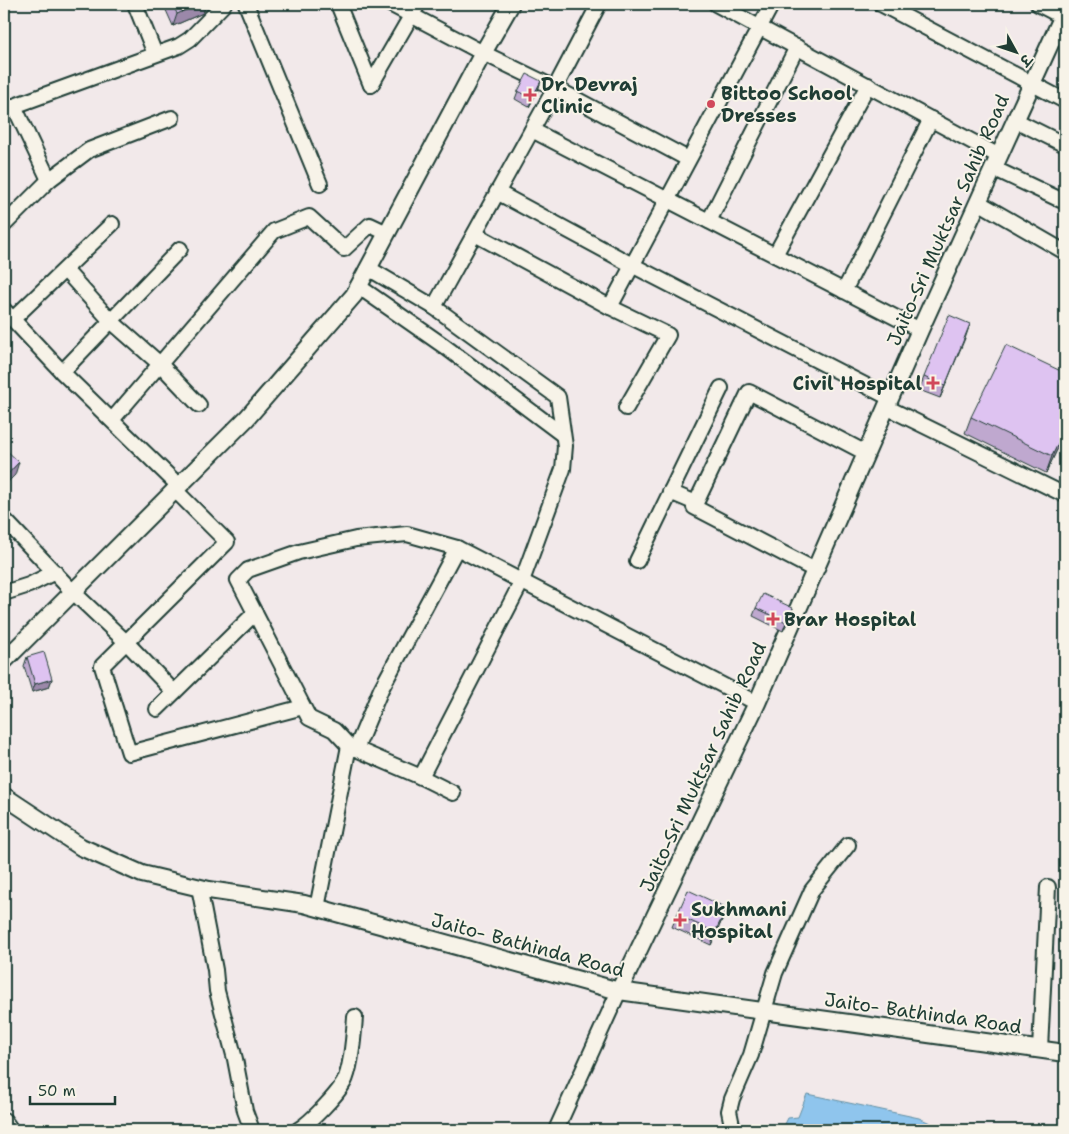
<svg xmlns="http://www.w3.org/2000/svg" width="1069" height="1134" font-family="'Shantell Sans','Playpen Sans Deva',sans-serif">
  <rect width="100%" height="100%" fill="#f2e9ea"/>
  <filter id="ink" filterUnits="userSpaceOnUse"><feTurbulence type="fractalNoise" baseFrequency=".02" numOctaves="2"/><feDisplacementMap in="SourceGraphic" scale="10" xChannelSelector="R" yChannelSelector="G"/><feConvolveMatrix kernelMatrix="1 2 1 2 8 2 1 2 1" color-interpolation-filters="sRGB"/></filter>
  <g filter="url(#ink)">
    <polygon fill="#8fc5ed" stroke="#628fa3" points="807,1094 919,1118 946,1130 782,1130 788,1118 798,1117"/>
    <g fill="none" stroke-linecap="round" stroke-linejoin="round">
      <defs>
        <g id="minor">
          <polyline points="135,4 155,54"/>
          <polyline points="246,4 320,184"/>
          <polyline points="338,4 371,85"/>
          <polyline points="390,4 483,53 555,88 599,4"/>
          <polyline points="716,4 999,156"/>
          <polyline points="881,4 1065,101"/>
          <polyline points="1038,4 1063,17"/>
          <polyline points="371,85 418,4"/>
          <polyline points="1015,120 1065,145"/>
          <polyline points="532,130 920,330"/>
          <polyline points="993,168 1065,202"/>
          <polyline points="49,180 14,106 179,46 190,39 224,4"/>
          <polyline points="497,192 632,265 890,398"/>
          <polyline points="978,202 1065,252"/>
          <polyline points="709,221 797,47"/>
          <polyline points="4,225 49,180 89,150 172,118"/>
          <polyline points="475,234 610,307"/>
          <polyline points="775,255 868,85"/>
          <polyline points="368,268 434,307 555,88 688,159"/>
          <polyline points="65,270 111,321 161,365 199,405"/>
          <polyline points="358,286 444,346 563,435"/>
          <polyline points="844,291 931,119"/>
          <polyline points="434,307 558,397 565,446 563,469 522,581 421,777 453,793"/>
          <polyline points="4,310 64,374 178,485"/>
          <polyline points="13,319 112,224"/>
          <polyline points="62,372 180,249"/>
          <polyline points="886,407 1065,495"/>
          <polyline points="626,408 668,335 610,307 772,4"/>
          <polyline points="112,420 274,231 309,217 344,249 370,225 387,233"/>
          <polyline points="174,489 227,542 102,666 129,753 303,707"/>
          <polyline points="670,492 696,503"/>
          <polyline points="4,519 72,591 126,642 174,692"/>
          <polyline points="637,561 721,388"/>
          <polyline points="815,570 694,507 749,392 866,453"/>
          <polyline points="4,593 29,585 55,572"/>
          <polyline points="157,709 255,613"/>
          <polyline points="349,746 334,730 309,718 238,580 248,570 299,552 356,539 407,534 457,548"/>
          <polyline points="356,749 381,689 457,548 757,703"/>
          <polyline points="199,887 215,970 217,991 235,1059 245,1111 252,1130"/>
          <polyline points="317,908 349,746 421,777"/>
          <polyline points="1040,1049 1048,887"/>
          <polyline points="4,1120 11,1130"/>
          <path d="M 298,1130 C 311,1122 337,1095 344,1082 C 351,1069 354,1032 355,1017"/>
          <polyline points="556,1130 619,991"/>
          <polyline points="733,1130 729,1111 732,1099 751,1055 775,973 812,890 848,845"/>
        </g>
        <g id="tertiary">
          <polyline points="4,661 247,418 354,295 483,53 511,4"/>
          <polyline points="4,796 81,847 142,874 209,890 304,904 619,991 1065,1053"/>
          <polyline points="619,991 757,703 920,330 1065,11"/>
        </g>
      </defs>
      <use href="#minor" stroke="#1f3d34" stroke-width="18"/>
      <use href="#tertiary" stroke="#1f3d34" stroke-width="20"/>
      <use href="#minor" stroke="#f7f3e8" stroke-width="14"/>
      <use href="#tertiary" stroke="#f7f3e8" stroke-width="16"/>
    </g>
    <g fill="#bfa8cf" stroke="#1f3d34">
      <polygon points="166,4 206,4 203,13 173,26 165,8"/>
      <polygon points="541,81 538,90 529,107 515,99 518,91"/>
      <polygon points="970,324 940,398 919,390 924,377"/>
      <polygon points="1065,373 1065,433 1046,473 965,433 971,417"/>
      <polygon points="756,608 790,617 783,631 753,616"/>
      <polygon points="27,657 52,679 49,687 32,692 24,666"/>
      <polygon points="677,915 722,920 711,945 672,927"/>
    </g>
    <g fill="#9b88a9" stroke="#1f3d34">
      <polygon points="199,4 206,4 203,13 173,26 177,14"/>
      <polygon points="541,81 538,90 529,107 532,98"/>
      <polygon points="970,324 966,336 940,398 945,386"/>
      <polygon points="1065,429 1065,433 1046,473 1052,456"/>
      <polygon points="19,462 15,475 4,486 4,478"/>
      <polygon points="793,608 790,617 783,631 786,622"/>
      <polygon points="52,679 49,687 32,692 35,684"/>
      <polygon points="9,755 6,763 4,765 4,759"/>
      <polygon points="727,908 722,920 711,945 715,932"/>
    </g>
    <g fill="#dec3f1" stroke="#1f3d34">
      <polygon points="173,4 199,4 177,14"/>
      <polygon points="527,74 541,81 532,98 518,91"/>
      <polygon points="949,315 970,324 945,386 924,377"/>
      <polygon points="1006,345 1065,373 1065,429 1052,456 971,417"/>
      <polygon points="5,449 19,462 4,478 4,450"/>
      <polygon points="763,594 793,608 786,622 756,608"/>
      <polygon points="44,652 52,679 35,684 27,657"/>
      <polygon points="4,747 9,755 4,759"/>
      <polygon points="688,890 727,908 715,932 677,915"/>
      <polygon points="735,1122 741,1130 723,1130"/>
    </g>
  </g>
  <g fill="#d1495b" stroke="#f7f3e8" stroke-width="2">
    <path d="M527.5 87.5h5v5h5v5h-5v5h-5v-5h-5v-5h5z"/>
    <circle cx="711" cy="104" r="5"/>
    <path d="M930.5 375.5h5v5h5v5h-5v5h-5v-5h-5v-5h5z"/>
    <path d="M770.5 611.5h5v5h5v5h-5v5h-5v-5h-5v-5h5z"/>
    <path d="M677.5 912.5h5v5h5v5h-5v5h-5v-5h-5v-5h5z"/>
  </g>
  <g text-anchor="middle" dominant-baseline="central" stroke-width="4" stroke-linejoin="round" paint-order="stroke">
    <g font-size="19" font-weight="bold" fill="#1f3d34" stroke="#f7f3e8" text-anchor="start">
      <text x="541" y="84">Dr. Devraj<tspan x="541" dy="22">Clinic</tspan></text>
      <text x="721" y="93">Bittoo School<tspan x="721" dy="22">Dresses</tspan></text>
      <text x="922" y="383" text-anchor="end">Civil Hospital</text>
      <text x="784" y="619">Brar Hospital</text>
      <text x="691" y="909">Sukhmani<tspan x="691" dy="22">Hospital</tspan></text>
    </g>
    <g font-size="19" fill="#1f3d34" stroke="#f7f3e8">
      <text transform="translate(948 220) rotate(-66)">Jaito-Sri Muktsar Sahib Road</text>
      <text transform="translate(703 767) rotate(-65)">Jaito-Sri Muktsar Sahib Road</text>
      <text transform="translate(528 945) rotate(15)">Jaito- Bathinda Road</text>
      <text transform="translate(923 1013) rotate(8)">Jaito- Bathinda Road</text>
    </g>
  </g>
  <rect width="1069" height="1134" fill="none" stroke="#f7f3e8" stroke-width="20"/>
  <rect x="10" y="10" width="1049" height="1114" fill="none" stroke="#1f3d34" stroke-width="2" filter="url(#ink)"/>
  <g transform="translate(1016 52) rotate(130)" stroke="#f7f3e8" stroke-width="4" paint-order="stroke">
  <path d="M0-4L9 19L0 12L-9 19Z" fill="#1f3d34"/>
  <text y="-8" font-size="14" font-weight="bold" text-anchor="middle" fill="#1f3d34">उ</text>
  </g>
  <path d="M30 1096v8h85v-8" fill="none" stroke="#1f3d34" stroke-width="2.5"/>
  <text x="38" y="1096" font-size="15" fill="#1f3d34" stroke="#f7f3e8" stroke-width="4" paint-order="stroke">50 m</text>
</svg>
